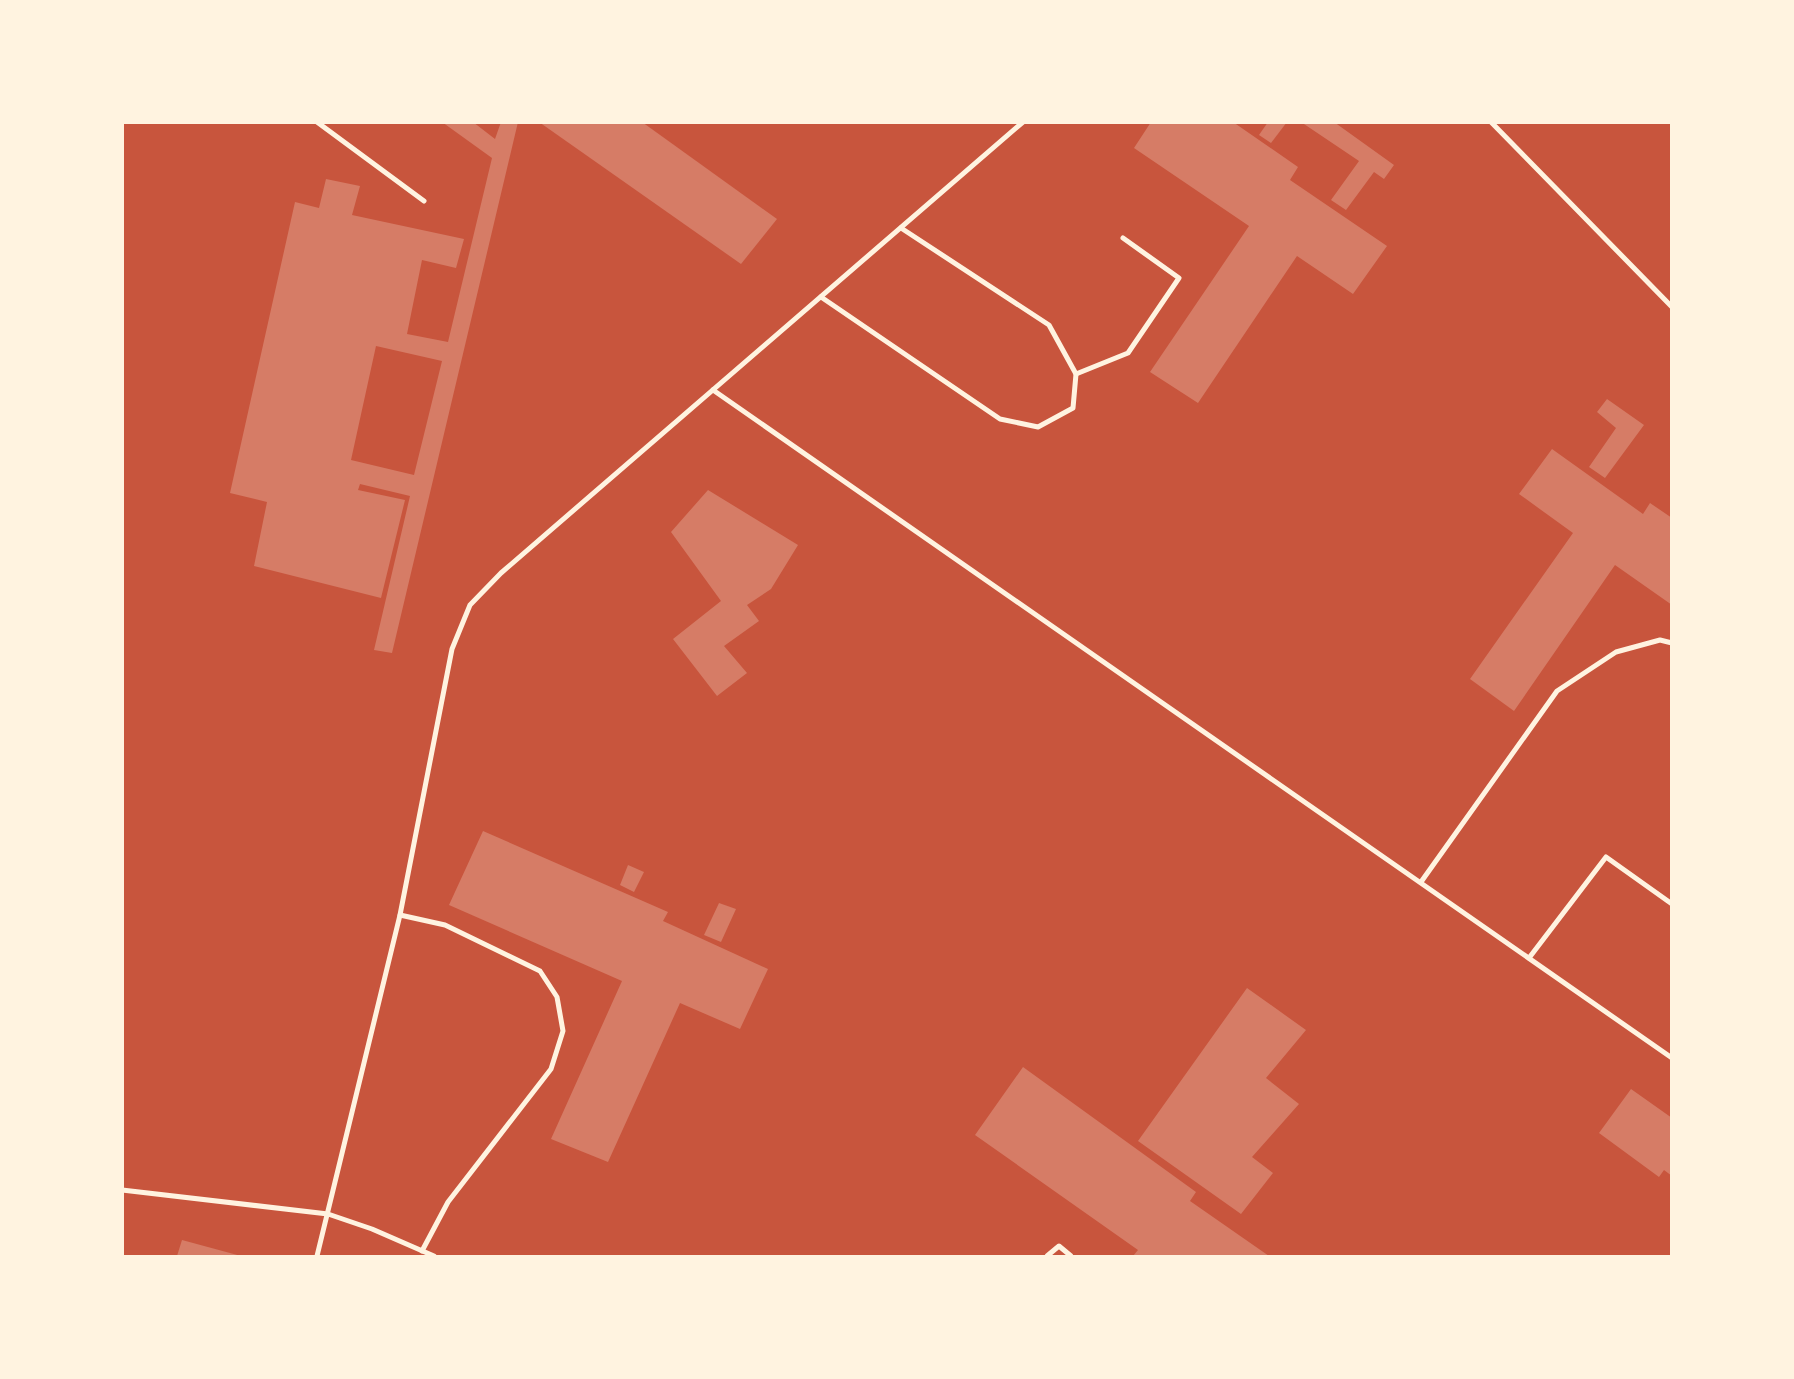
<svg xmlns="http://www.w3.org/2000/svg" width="1794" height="1379" font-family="Commissioner,sans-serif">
  <rect width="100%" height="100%" fill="#c8553d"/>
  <g fill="#d67c66" fill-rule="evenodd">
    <path d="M 442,122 L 473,122 L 495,139 L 501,122 L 518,122 L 392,653 L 374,650 L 410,496 L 360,484 L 358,490 L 405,500 L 381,598 L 254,566 L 267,502 L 230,493 L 295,202 L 319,208 L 326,179 L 360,186 L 352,215 L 464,239 L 456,268 L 422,260 L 407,334 L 448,342 L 492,158 ZM 376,346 L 442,361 L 414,475 L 351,460 Z"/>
    <polygon points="539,122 642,122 777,219 741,264"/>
    <polygon points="1151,122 1233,122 1298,167 1290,180 1387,246 1353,294 1297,256 1198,403 1150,372 1249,226 1134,148"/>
    <polygon points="1268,122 1287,122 1271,143 1259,135"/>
    <polygon points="1301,122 1334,122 1394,165 1384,179 1374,172 1346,210 1331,200 1359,161"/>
    <polygon points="1607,399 1644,425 1605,478 1589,467 1616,428 1597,412"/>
    <polygon points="1552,449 1643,514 1650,503 1672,518 1672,605 1615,565 1514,711 1470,679 1573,533 1519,494"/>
    <polygon points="708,490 798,545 771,589 747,605 759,621 724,646 747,673 717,696 673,639 721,601 671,532"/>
    <polygon points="483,831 668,912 663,921 768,969 740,1029 680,1003 608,1162 551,1139 622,981 449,905"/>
    <polygon points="628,865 644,872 634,892 620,885"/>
    <polygon points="719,903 736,909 721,942 704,935"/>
    <polygon points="1247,988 1306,1030 1266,1078 1299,1104 1252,1157 1273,1173 1241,1214 1138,1141"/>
    <polygon points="1023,1067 1196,1192 1190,1201 1269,1256 1133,1256 1138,1250 975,1135"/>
    <polygon points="1631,1089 1672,1118 1672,1176 1664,1170 1659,1177 1599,1133"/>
    <polygon points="182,1240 241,1256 177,1256"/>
  </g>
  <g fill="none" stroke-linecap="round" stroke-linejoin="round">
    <g stroke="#fff3e0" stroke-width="5">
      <polyline points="317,122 424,201"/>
      <polyline points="1491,122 1672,307"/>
      <polyline points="821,297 1000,419 1038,427 1073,408 1076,374 1049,325 901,228"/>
      <polyline points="1076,374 1128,353 1179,278 1123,238"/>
      <polyline points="713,390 1672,1058"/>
      <polyline points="1421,882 1557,691 1616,652 1660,640 1672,643"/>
      <polyline points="400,915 445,925 540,971 557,997 563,1031 551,1069 448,1202 422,1251"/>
      <polyline points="1529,958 1606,857 1672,904"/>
      <polyline points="122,1190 328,1214 372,1229 434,1256"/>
      <polyline points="317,1256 400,915 452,649 470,605 501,573 1023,122"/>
      <polyline points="1047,1256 1059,1246 1071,1256"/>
    </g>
  </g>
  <rect width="1794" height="1379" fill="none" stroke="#fff3e0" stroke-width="248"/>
</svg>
